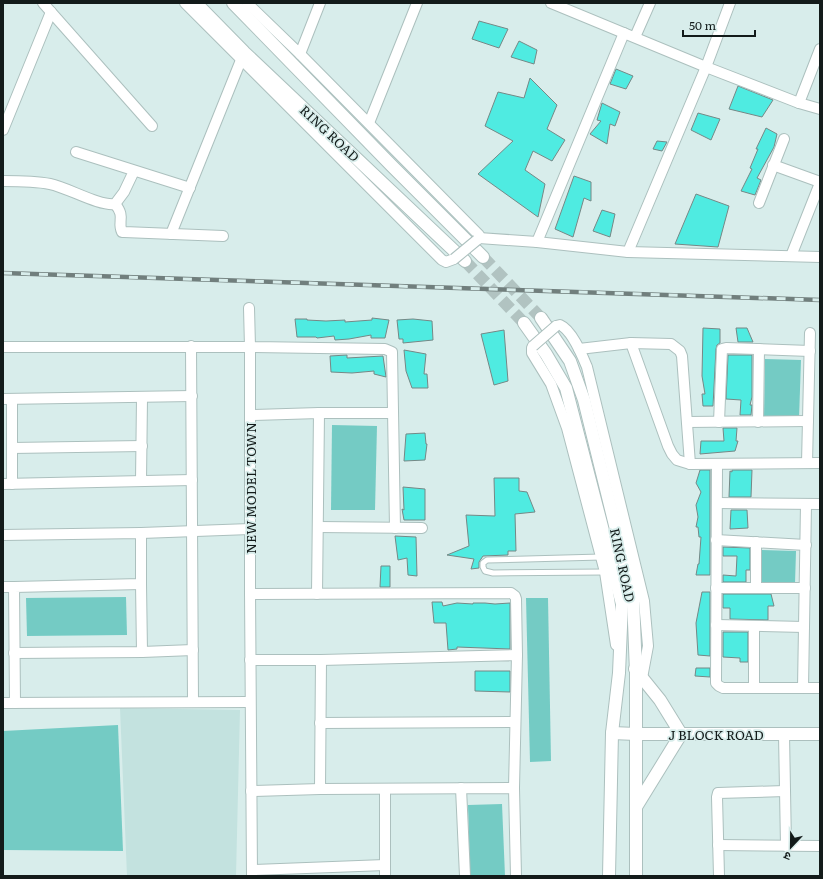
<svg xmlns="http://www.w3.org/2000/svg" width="823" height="879" font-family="Literata,'Noto Sans Devanagari',serif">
  <rect width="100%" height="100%" fill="#d8edeb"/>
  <polygon fill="#c3e2df" points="120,708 240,710 236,876 127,876"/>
  <g fill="#74cbc4">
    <polygon points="765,359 801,360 799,419 764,417"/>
    <polygon points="332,425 377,426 375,510 331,510"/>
    <polygon points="761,550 796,551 795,583 761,582"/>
    <polygon points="126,597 127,635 27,636 26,598"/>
    <polygon points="526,598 548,598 551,761 530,762"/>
    <polygon points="118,725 123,851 3,850 3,731"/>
    <polygon points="502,804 505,876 470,876 468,805"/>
  </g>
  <g fill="#4febe1" stroke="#758886">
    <polygon points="479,21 508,29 499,48 472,39"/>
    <polygon points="519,41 537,50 534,64 511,57"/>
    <polygon points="616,69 633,76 626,89 610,84"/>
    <polygon points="530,78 557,105 547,129 565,140 552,161 533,151 525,170 545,184 538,217 478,174 513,141 485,126 498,92 524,98"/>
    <polygon points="738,86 773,100 762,117 729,109"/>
    <polygon points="602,103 620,112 615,126 610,124 607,144 590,134 601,121 597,120"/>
    <polygon points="698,113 720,119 711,140 691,130"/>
    <polygon points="766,128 777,134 774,147 757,178 761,180 755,195 741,191 752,169 750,168 758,149 756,149"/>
    <polygon points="657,141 667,142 662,151 653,149"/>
    <polygon points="574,176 591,182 591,201 584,198 573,237 555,229"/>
    <polygon points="696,194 729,206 718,247 675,244"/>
    <polygon points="602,210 615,214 610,237 593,231"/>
    <polygon points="372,318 389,320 385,338 371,338 371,335 349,339 335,340 334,336 317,338 316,337 297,337 295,319 307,319 307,320 326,321 345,320 345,322 372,320"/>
    <polygon points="413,319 432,321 433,340 403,343 403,339 399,339 397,320"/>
    <polygon points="703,328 720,329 720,343 717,345 716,349 713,406 703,406 702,394 705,394 702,376"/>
    <polygon points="736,328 747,328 753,342 738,342"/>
    <polygon points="504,330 508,381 494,385 481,334"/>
    <polygon points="404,350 426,354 424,374 427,374 428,388 412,388 406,371"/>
    <polygon points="347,355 347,358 383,356 386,377 374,374 374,371 352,373 331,372 330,356"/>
    <polygon points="728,355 752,355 752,397 750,405 752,405 751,415 740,415 741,400 726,399"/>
    <polygon points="723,428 737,428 736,441 738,441 735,451 700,454 701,441 724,441"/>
    <polygon points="425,433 426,444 427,444 425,460 404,461 406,434"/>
    <polygon points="700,470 710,470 710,575 696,575 698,564 699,564 701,537 699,537 698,527 696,527 698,517 696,505 701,492 696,483"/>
    <polygon points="732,470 752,470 751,497 729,497 730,471 732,472"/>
    <polygon points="494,478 519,478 519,491 527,492 535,512 515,514 516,551 508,551 508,555 483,556 479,562 479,568 471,569 474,559 447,555 469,546 466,515 495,516"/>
    <polygon points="403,487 425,489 425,520 404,520 402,509 404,510"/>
    <polygon points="731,510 747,510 748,528 730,529"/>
    <polygon points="395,536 416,537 417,576 408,575 407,558 398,560"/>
    <polygon points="723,547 750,548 750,570 746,570 746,582 723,582 723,575 736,576 737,556 723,556"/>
    <polygon points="381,566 390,566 390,587 380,587"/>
    <polygon points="702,592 710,592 710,656 698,655 696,623"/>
    <polygon points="723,594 771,594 774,606 768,606 768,620 730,619 730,608 723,608"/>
    <polygon points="432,602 442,602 443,606 457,603 473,604 473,603 485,603 495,604 510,603 510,649 457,647 457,649 448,650 446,623 434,623"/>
    <polygon points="723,632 748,632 748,662 740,662 740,658 723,657"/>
    <polygon points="696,668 710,668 710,677 695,676"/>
    <polygon points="475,671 510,671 510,692 475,691"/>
  </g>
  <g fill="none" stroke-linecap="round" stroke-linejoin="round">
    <g stroke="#b1c3c1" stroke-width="12" stroke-dasharray="12 6" stroke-linecap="butt">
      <polyline points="483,257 541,318"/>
      <polyline points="465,261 524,323"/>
    </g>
    <defs>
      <polyline id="service" points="601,557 487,560 483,563 483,567 485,571 493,573 605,572"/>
      <g id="minor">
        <polyline points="43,3 152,126"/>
        <polyline points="185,3 442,260 446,262 454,259"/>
        <polyline points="247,3 300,54 479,235 479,238 477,240"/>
        <polyline points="551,3 706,67 799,103 820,109"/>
        <polyline points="635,37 650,3"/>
        <polyline points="300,54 320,3"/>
        <polyline points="799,103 820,49"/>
        <polyline points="369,123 417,3"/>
        <polyline points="3,130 51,12"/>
        <polyline points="76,152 190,188"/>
        <polyline points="773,165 820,182"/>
        <path d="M 3,181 C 18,181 35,181 50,184 C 69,188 98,206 115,204 L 124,192 L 134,171"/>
        <polyline points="759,203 784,139"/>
        <path d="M 115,204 C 126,217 117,222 122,232 L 124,232 L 223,236"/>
        <polyline points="171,234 241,60"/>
        <polyline points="479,238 537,242 628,252 820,257"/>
        <polyline points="537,242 624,33"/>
        <polyline points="628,252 706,67 730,3"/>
        <polyline points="791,256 820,183"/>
        <polyline points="249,308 250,347 385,349 392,352 395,528"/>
        <path d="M 556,326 L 560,325 C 572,330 582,355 587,367 L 644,601 L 648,646 L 642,678"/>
        <polyline points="631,343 668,446 672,454 677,460 690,464 820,463"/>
        <polyline points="191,346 193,702"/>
        <polyline points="533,346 532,348 532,353 551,384 567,428 605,572 616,645"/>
        <polyline points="3,347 250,347 250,591 252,876"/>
        <polyline points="579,349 631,343 671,344 680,351 682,356 690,464"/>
        <polyline points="3,399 192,396"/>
        <polyline points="12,399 12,484"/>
        <polyline points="319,413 392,413"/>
        <polyline points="251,415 319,413 317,594"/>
        <polyline points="687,422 808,421"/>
        <polyline points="719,422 722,349 726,348 810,351"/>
        <polyline points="758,422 759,349"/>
        <polyline points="12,448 142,446"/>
        <polyline points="807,463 810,333"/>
        <polyline points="717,465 716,683 719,686 723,688 820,688"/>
        <polyline points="141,481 142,398"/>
        <polyline points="3,484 192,480"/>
        <polyline points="717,503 820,504"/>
        <polyline points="318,527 422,528"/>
        <polyline points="141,533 250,529"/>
        <polyline points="3,535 141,533 141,584 14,587 15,703"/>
        <polyline points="716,540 806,545"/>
        <polyline points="3,587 14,587"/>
        <polyline points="716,588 805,588"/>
        <polyline points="756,588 756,542"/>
        <polyline points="250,594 511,593 515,596 516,599 517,655"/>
        <polyline points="716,625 804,627"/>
        <polyline points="754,626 754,688"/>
        <polyline points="142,652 193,650"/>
        <polyline points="14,653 142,652 141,584"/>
        <polyline points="250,660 321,660 320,789"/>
        <polyline points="321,660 517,655 514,788"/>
        <polyline points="803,688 806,504"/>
        <polyline points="3,703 250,702"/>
        <polyline points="320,723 515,722"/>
        <polyline points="784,734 786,846"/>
        <polyline points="461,788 465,876"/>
        <polyline points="251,791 320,789 514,788 516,876"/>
        <polyline points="718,845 820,846"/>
        <polyline points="252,870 385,865"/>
        <polyline points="385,876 385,789"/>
        <polyline points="719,876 717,797 718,793 785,791"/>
      </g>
      <g id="tertiary">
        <polyline points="196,3 244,52 465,261"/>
        <polyline points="233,3 391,165 483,257"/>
        <polyline points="541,318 570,361 584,400 633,598 636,672 636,876"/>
        <polyline points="524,323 546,354 566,388 622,604 619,673 612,733 609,876"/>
        <polyline points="635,669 660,700 681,734 636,807"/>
        <polyline points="612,733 636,734 820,734"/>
      </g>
    </defs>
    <use href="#service" stroke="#acc0be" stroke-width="7"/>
    <use href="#minor" stroke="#acc0be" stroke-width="12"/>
    <use href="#tertiary" stroke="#acc0be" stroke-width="14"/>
    <use href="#service" stroke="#fff" stroke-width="5"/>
    <use href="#minor" stroke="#fff" stroke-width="10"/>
    <use href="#tertiary" stroke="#fff" stroke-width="12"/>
    <defs>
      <polyline id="rail" points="3,273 820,300"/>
    </defs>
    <use href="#rail" stroke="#717f7d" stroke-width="4.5"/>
    <use href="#rail" stroke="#d8edeb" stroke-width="3" stroke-dasharray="9" stroke-linecap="butt"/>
    <defs>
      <g id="minor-bridge">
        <polyline points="454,259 477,240"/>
        <polyline points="533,346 556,326"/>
      </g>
    </defs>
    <use href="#minor-bridge" stroke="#acc0be" stroke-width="12" stroke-linecap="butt"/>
    <use href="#minor-bridge" stroke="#fff" stroke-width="10"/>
  </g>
  <g text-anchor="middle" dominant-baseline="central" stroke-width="3.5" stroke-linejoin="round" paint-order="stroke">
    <g font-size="13" fill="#131b1a" stroke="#d8edeb">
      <text transform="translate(330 133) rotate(43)">RING ROAD</text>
      <text transform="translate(250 488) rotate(-90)">NEW MODEL TOWN</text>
      <text transform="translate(623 565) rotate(78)">RING ROAD</text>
      <text x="716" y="734">J BLOCK ROAD</text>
    </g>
  </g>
  <rect width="823" height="879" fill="none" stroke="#131b1a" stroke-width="8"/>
  <g transform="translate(791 847) rotate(202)" stroke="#d8edeb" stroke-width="3" paint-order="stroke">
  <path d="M0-3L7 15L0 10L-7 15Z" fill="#131b1a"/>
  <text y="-6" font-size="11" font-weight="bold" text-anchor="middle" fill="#131b1a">उ</text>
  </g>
  <path d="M683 30v6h72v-6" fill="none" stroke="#131b1a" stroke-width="2"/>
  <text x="689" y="30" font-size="12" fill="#131b1a" stroke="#d8edeb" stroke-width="3" paint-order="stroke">50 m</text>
</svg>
